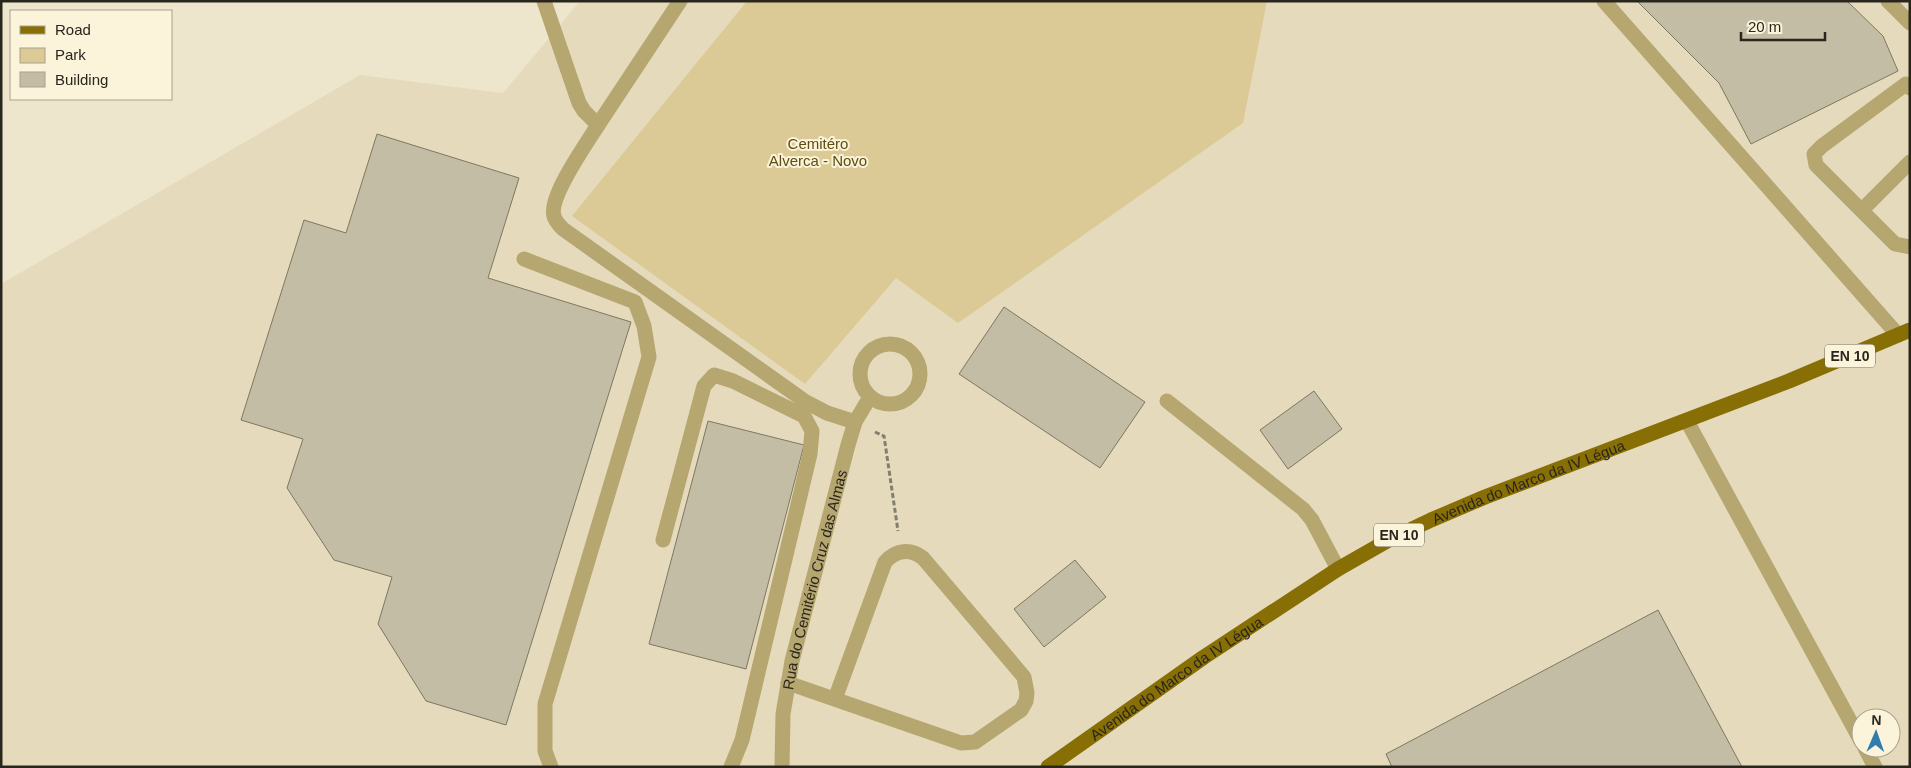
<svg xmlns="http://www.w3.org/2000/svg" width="1911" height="768" font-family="Arial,sans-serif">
  <rect width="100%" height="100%" fill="#ede6cd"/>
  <path fill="#e5dbbc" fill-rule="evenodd" d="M 580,1 L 1910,1 L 1910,767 L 1,767 L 1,284 L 360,75 L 503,93 ZM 1861,718 L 1891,718 L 1891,748 L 1861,748 Z"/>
  <polygon fill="#dbca95" points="747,1 1267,1 1243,123 958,323 896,278 805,384 572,216"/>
  <g fill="#c4bda5" stroke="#7e7761">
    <polygon points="1637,1 1847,1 1883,36 1898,71 1751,144 1719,83"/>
    <polygon points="377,134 519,178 488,278 631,322 506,725 426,701 378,624 392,577 334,560 287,488 303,439 241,420 304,220 346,233"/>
    <polygon points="1004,307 1145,402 1100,468 959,374"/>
    <polygon points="1314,391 1342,429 1288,469 1260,430"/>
    <polygon points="708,421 804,445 746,669 649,644"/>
    <polygon points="1075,560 1106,597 1044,647 1014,609"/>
    <polygon points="1658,610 1742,767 1392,767 1386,754"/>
  </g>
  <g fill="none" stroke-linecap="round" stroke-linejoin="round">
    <polyline stroke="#837e6e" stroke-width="3" stroke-dasharray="5 2.5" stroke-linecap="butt" points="875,432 884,436 898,531"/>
    <g stroke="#b6a670" stroke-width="15">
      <path d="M 544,1 L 579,103 L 584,111 L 598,125 C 587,143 548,197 554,216 C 555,221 560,226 563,229 L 806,402 L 827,413 L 855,422"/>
      <polyline points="1604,1 1898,335"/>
      <polyline points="1888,1 1910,23"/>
      <polyline points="1910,88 1906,84 1822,146 1814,154 1816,165 1895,244 1910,247"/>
      <polyline points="598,125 680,1"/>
      <polyline points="1862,210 1910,162"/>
      <polyline points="524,259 635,302 644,326 649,357 545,704 545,751 551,767"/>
      <circle cx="890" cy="374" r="30"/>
      <polyline points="1167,401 1303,509 1312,520 1338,569"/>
      <polyline points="1687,421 1861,741"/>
      <polyline points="663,540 704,386 714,375 733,381 804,416 812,431 810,454 742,740 731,767"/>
      <path d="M 788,683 L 961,743 L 975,742 L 1021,710 L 1026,701 L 1027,693 L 1024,677 L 923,558 C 910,548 896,550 885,562 L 835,699"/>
      <polyline points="1865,748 1875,767"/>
      <path id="s1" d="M 782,767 L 783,714 L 792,661 L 848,445 L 855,422 L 870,397"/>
    </g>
    <path stroke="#876e05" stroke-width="15" id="s2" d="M 1048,767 L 1204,657 L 1338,569 L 1387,541 L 1431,520 L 1485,497 L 1789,381 L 1910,330"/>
  </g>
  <g text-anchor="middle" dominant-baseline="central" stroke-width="4" stroke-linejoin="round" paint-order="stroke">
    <g fill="#fbf3da" stroke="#686456" stroke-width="1">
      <rect x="1825" y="344.5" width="50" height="23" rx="4"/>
      <rect x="1374" y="523.5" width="50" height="23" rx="4"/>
    </g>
    <g font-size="14" font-weight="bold" fill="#29261d">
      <text x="1850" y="356">EN 10</text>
      <text x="1399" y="535">EN 10</text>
    </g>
    <g font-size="15" fill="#5e4d10" stroke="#fbf3da">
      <text x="818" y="143">Cemitéro<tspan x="818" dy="17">Alverca - Novo</tspan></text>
    </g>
    <g font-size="15" fill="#29261d" stroke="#fbf3da">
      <text stroke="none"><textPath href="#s2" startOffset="561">Avenida do Marco da IV Légua</textPath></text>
      <text stroke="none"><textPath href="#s1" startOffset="191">Rua do Cemitério Cruz das Almas</textPath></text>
      <text stroke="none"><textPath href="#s2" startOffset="156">Avenida do Marco da IV Légua</textPath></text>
    </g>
  </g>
  <rect width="1911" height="768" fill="none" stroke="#29261d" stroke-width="5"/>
  <rect x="10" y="10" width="162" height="90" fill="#fbf3da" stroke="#a7a18e"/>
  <rect x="20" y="26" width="25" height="8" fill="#876e05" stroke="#a7a18e"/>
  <text x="55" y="35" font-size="15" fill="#29261d">Road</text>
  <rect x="20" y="48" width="25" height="15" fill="#dbca95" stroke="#a7a18e"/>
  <text x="55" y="60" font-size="15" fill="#29261d">Park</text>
  <rect x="20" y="72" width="25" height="15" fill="#c4bda5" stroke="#a7a18e"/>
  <text x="55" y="85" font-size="15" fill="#29261d">Building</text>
  <g transform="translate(1876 733) rotate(2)"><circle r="24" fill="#fbf3da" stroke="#a7a18e"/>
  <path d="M0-4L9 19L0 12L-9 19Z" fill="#327baf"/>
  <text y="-8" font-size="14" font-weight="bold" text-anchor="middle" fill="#29261d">N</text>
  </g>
  <path d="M1741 32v8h84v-8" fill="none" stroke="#29261d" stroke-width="2.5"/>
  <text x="1748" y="32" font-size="15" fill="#29261d" stroke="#fbf3da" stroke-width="4" paint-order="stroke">20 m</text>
</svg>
